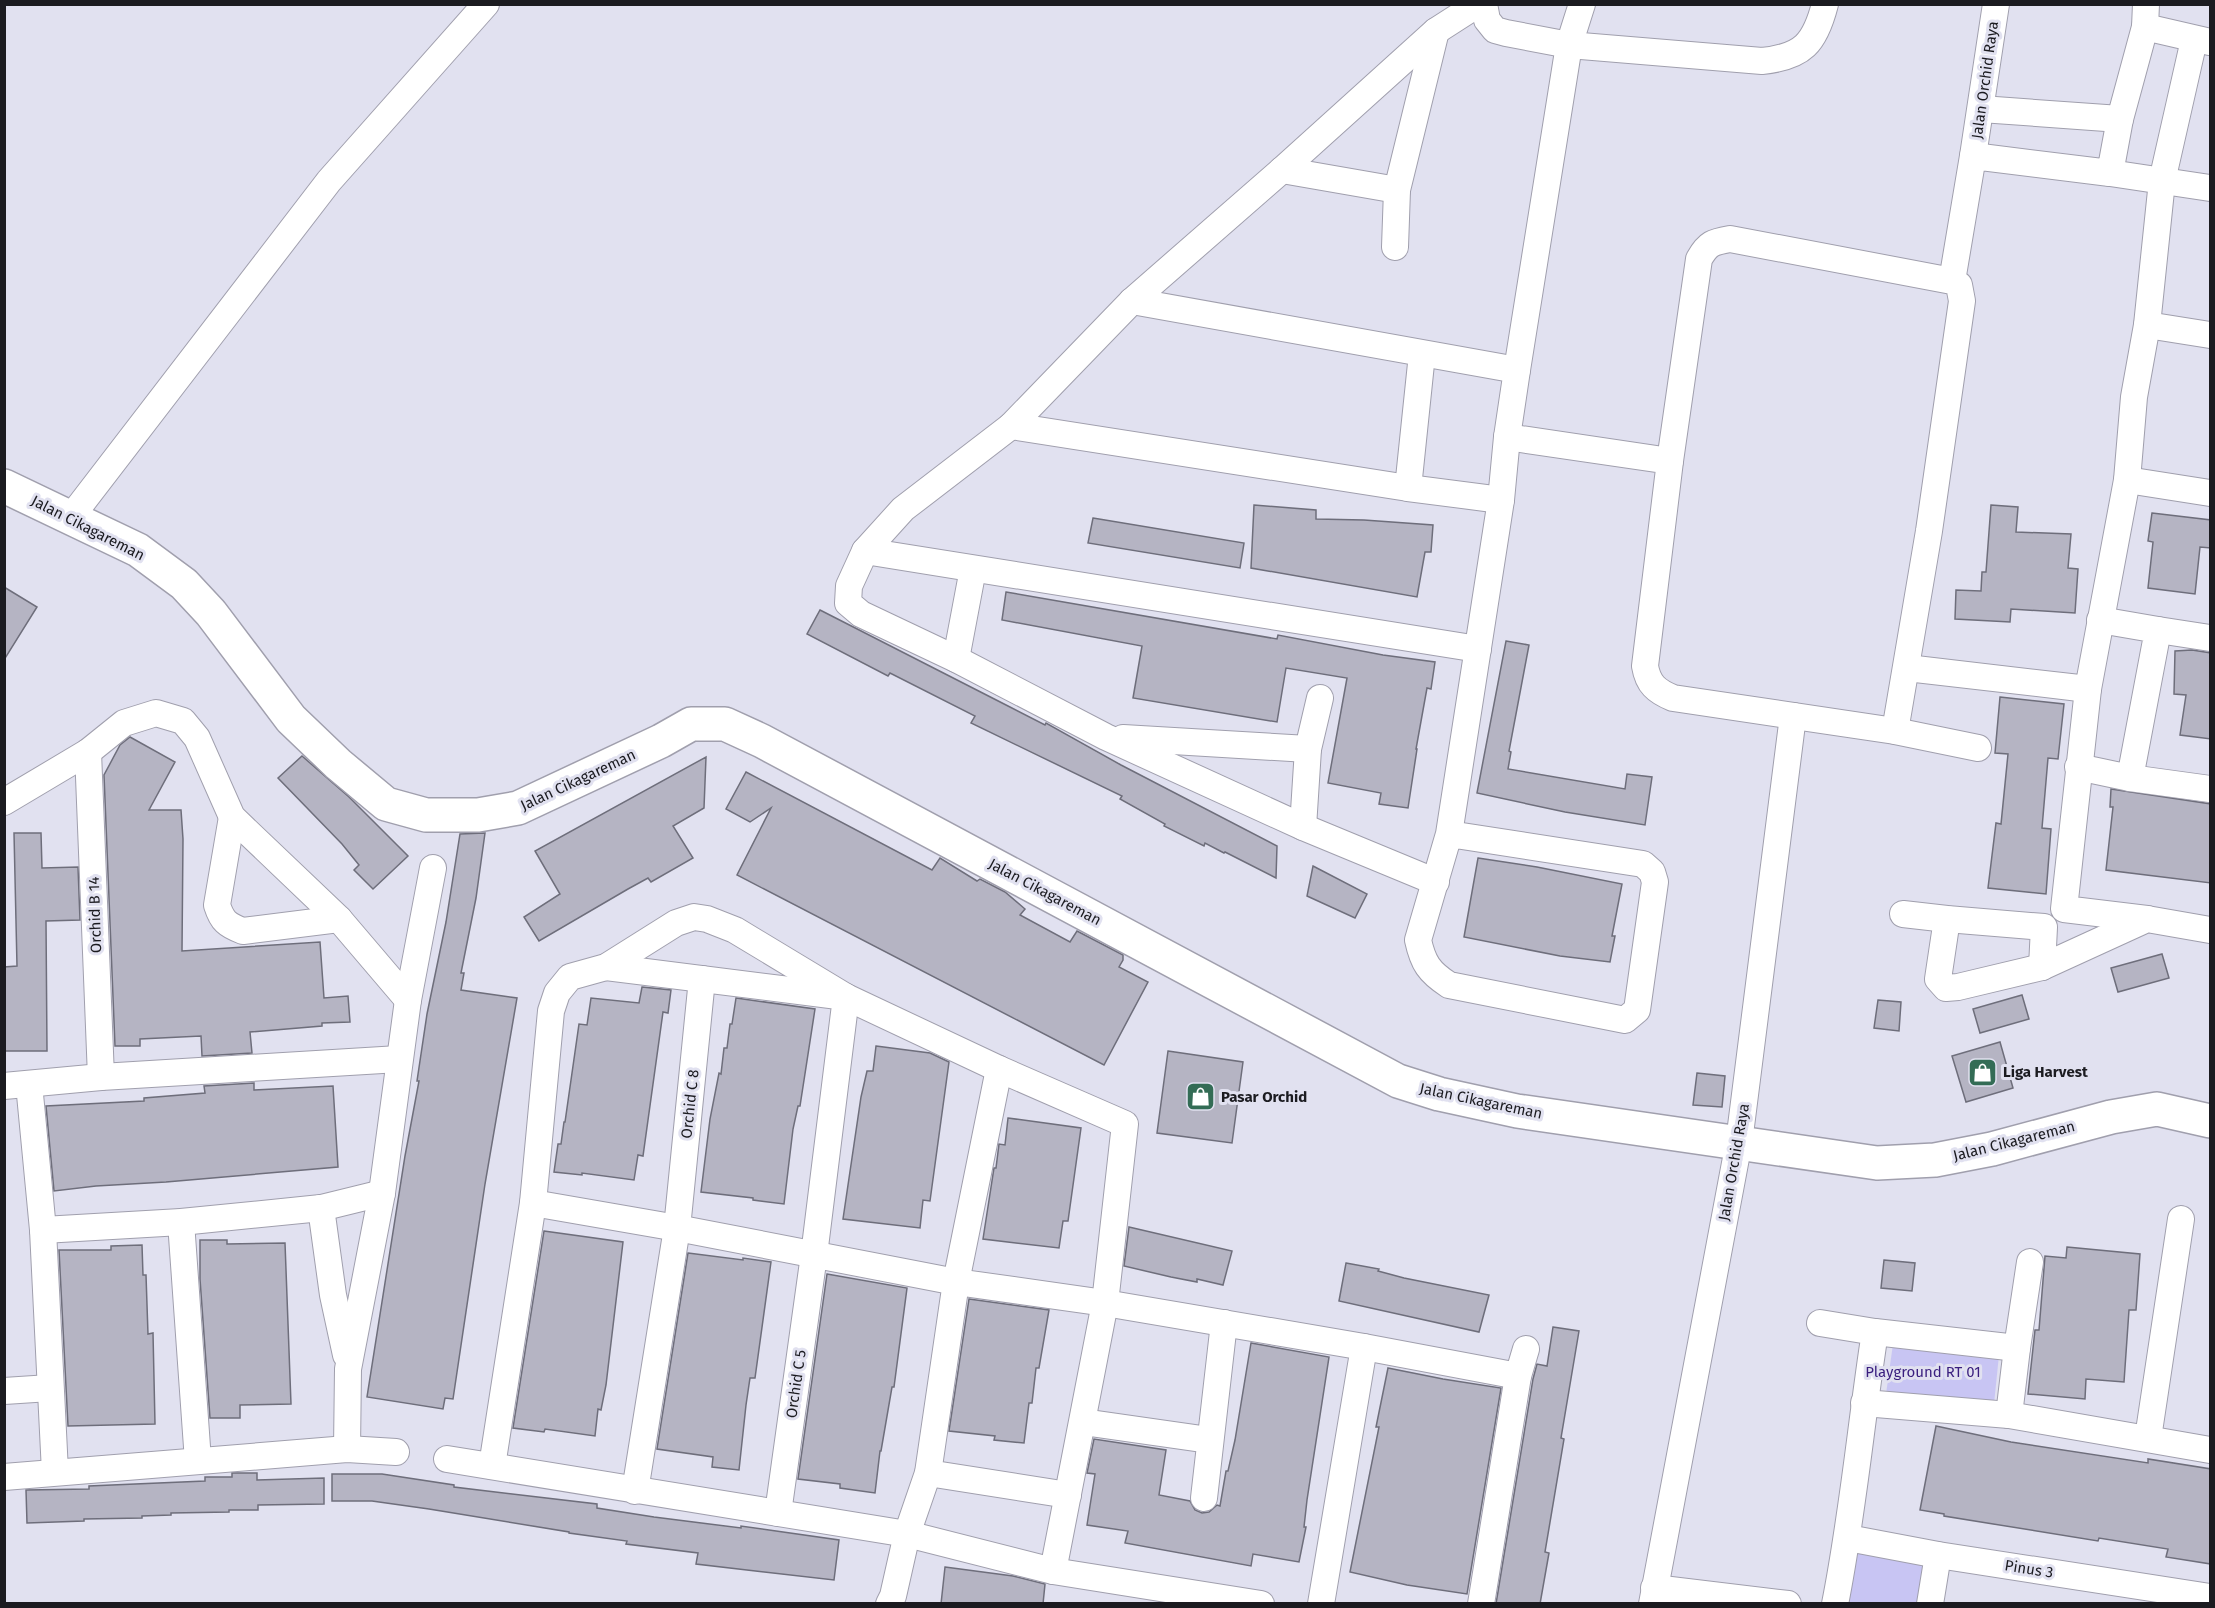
<svg xmlns="http://www.w3.org/2000/svg" width="2215" height="1608" font-family="'Fira Sans',sans-serif">
  <rect width="100%" height="100%" fill="#e1e1f0"/>
  <g fill="#c8c5f3">
    <polygon points="1893,1344 1999,1355 1994,1404 1886,1394"/>
    <polygon points="1856,1550 1927,1562 1920,1603 1847,1604"/>
  </g>
  <g fill="#b5b4c3" stroke="#6e6e7b" stroke-width="1.5">
    <polygon points="1254,505 1316,510 1316,519 1364,520 1433,525 1431,552 1425,552 1417,597 1251,568"/>
    <polygon points="1991,505 2018,507 2016,532 2071,534 2068,568 2078,569 2075,613 2011,609 2010,622 1955,619 1956,590 1981,591 1982,572 1986,572"/>
    <polygon points="2152,513 2211,520 2211,548 2200,547 2195,594 2148,588 2153,542 2148,541"/>
    <polygon points="1093,518 1244,543 1240,568 1088,543"/>
    <polygon points="4,587 37,607 4,660"/>
    <polygon points="1006,592 1277,639 1278,635 1383,655 1435,662 1431,689 1427,688 1416,749 1417,749 1408,808 1379,804 1381,793 1328,783 1347,678 1286,668 1277,722 1133,698 1142,646 1002,620"/>
    <polygon points="820,610 1008,706 1045,725 1046,723 1121,765 1277,846 1276,878 1225,852 1224,853 1205,843 1204,846 1164,826 1165,824 1120,799 1122,796 971,723 975,716 890,673 888,676 807,634"/>
    <polygon points="1506,641 1529,645 1509,751 1511,752 1508,769 1625,789 1627,774 1652,777 1645,825 1565,812 1477,793"/>
    <polygon points="2192,650 2211,653 2211,739 2180,735 2186,695 2174,694 2175,651"/>
    <polygon points="2000,697 2064,704 2058,759 2048,758 2042,828 2051,829 2046,894 1988,888 1996,823 2001,824 2008,754 1995,753"/>
    <polygon points="130,737 175,762 149,810 181,810 183,839 182,951 320,942 324,998 348,996 350,1022 322,1023 322,1026 250,1032 252,1053 202,1056 201,1036 140,1039 140,1046 115,1046 104,775 120,745"/>
    <polygon points="302,756 349,797 408,856 373,889 354,870 359,865 342,844 278,778"/>
    <polygon points="706,757 704,808 673,826 693,858 651,882 648,878 628,889 539,941 524,917 560,894 535,851"/>
    <polygon points="746,772 932,870 940,858 977,881 980,879 1005,892 1025,909 1020,915 1070,942 1077,931 1123,955 1123,960 1119,967 1148,982 1104,1065 737,875 771,808 750,822 726,809"/>
    <polygon points="2111,789 2211,804 2211,883 2106,870 2113,807 2110,807"/>
    <polygon points="14,833 41,833 42,868 78,867 80,920 46,921 47,1051 4,1051 4,967 17,966"/>
    <polygon points="485,833 476,898 461,973 464,973 461,990 517,998 485,1184 453,1399 445,1398 443,1409 367,1397 405,1156 419,1081 417,1081 427,1014 446,922 460,834"/>
    <polygon points="1478,858 1537,867 1622,884 1612,936 1615,936 1610,962 1560,956 1464,937"/>
    <polygon points="1313,866 1367,894 1355,918 1307,896"/>
    <polygon points="2162,954 2169,978 2118,992 2111,968"/>
    <polygon points="642,987 671,990 668,1013 663,1012 643,1156 638,1155 634,1180 582,1173 582,1175 554,1172 558,1144 561,1144 564,1122 565,1122 579,1024 587,1025 591,998 639,1003"/>
    <polygon points="2022,995 2029,1019 1980,1033 1973,1009"/>
    <polygon points="736,998 815,1009 800,1106 798,1106 793,1129 784,1204 753,1200 753,1198 701,1192 710,1119 719,1073 721,1074 724,1048 727,1048 730,1024 732,1024"/>
    <polygon points="1878,1000 1901,1002 1899,1031 1874,1028"/>
    <polygon points="2000,1042 2013,1088 1966,1102 1952,1056"/>
    <polygon points="876,1046 930,1053 949,1062 930,1201 923,1200 920,1228 843,1219 861,1097 867,1071 873,1071"/>
    <polygon points="1168,1051 1243,1062 1232,1143 1157,1133"/>
    <polygon points="1697,1073 1725,1076 1722,1107 1693,1105"/>
    <polygon points="254,1083 254,1090 333,1086 338,1167 166,1182 96,1186 54,1191 46,1106 144,1101 144,1098 205,1093 204,1086"/>
    <polygon points="1008,1118 1081,1128 1068,1221 1063,1221 1059,1248 983,1239 994,1168 996,1168 999,1144 1005,1145"/>
    <polygon points="1129,1227 1232,1251 1223,1285 1197,1279 1197,1282 1171,1277 1124,1266"/>
    <polygon points="544,1231 623,1242 606,1385 601,1410 598,1409 595,1436 545,1429 544,1432 513,1428"/>
    <polygon points="200,1240 227,1240 227,1244 285,1243 291,1404 240,1405 240,1418 210,1418 200,1279"/>
    <polygon points="142,1245 143,1275 146,1275 148,1334 153,1333 155,1424 68,1426 59,1250 111,1250 111,1246"/>
    <polygon points="2067,1247 2140,1254 2136,1310 2129,1310 2124,1382 2086,1379 2085,1399 2028,1394 2035,1330 2039,1330 2045,1256 2066,1258"/>
    <polygon points="688,1253 743,1260 743,1258 771,1262 755,1378 750,1378 746,1405 739,1470 712,1467 713,1457 657,1449"/>
    <polygon points="1884,1260 1915,1263 1912,1291 1881,1288"/>
    <polygon points="1346,1263 1379,1269 1378,1271 1404,1278 1489,1295 1479,1332 1339,1301"/>
    <polygon points="827,1274 907,1288 894,1387 892,1387 881,1451 880,1451 875,1493 840,1488 840,1484 798,1479"/>
    <polygon points="969,1299 1049,1310 1039,1368 1036,1368 1032,1403 1029,1403 1024,1443 994,1440 995,1436 949,1431"/>
    <polygon points="1553,1327 1579,1331 1561,1438 1564,1439 1545,1552 1549,1553 1540,1604 1496,1604 1533,1379 1537,1364 1547,1366"/>
    <polygon points="1251,1343 1329,1357 1307,1500 1304,1527 1306,1527 1299,1562 1253,1554 1251,1566 1125,1543 1128,1531 1087,1525 1095,1474 1087,1473 1094,1439 1166,1450 1159,1495 1190,1501 1195,1510 1202,1513 1209,1512 1217,1505 1220,1506 1226,1471 1228,1471 1235,1440"/>
    <polygon points="1388,1368 1443,1379 1501,1388 1467,1594 1407,1585 1350,1572 1379,1427 1376,1427"/>
    <polygon points="1936,1426 2011,1442 2148,1463 2148,1459 2211,1469 2211,1564 2166,1557 2168,1549 2099,1538 2098,1541 1944,1516 1944,1514 1920,1510"/>
    <polygon points="232,1473 257,1473 257,1480 324,1478 324,1504 258,1505 258,1510 229,1510 229,1512 171,1513 171,1515 142,1516 142,1518 84,1519 84,1521 27,1523 26,1490 89,1489 89,1486 205,1481 205,1477 232,1477"/>
    <polygon points="332,1474 382,1474 454,1485 454,1487 597,1504 597,1508 654,1517 741,1528 741,1526 839,1540 834,1580 696,1564 698,1553 626,1544 627,1541 569,1533 569,1532 429,1509 372,1501 332,1501"/>
    <polygon points="945,1567 1013,1576 1045,1584 1043,1604 941,1604"/>
  </g>
  <g fill="none" stroke-linecap="round" stroke-linejoin="round">
    <defs>
      <g id="street">
        <path d="M 1484,4 L 1487,20 L 1495,30 L 1506,33 L 1569,45 L 1762,61 C 1803,57 1815,43 1825,4"/>
        <polyline points="2146,4 2145,27 2210,42"/>
        <polyline points="1981,109 2120,119"/>
        <polyline points="1973,156 1996,4"/>
        <polyline points="1282,170 1397,190"/>
        <polyline points="2110,173 2210,188"/>
        <polyline points="1395,247 1397,190 1436,31"/>
        <polyline points="1952,281 1973,156 2110,173 2120,119 2145,27"/>
        <polyline points="1132,301 1517,370"/>
        <polyline points="2147,325 2162,181 2194,40"/>
        <polyline points="1011,426 1408,488 1501,500"/>
        <path d="M 1507,437 L 1670,461 L 1645,666 C 1648,684 1656,691 1673,698 L 1895,731 L 1978,748"/>
        <path d="M 1670,461 L 1699,259 C 1708,243 1713,242 1730,239 L 1952,281 L 1959,285 L 1962,301 L 1929,531 L 1895,731"/>
        <polyline points="2127,480 2210,493"/>
        <polyline points="1408,488 1422,354"/>
        <polyline points="71,517 329,181 486,4"/>
        <polyline points="865,551 1478,649"/>
        <polyline points="2158,630 2210,638"/>
        <polyline points="956,659 973,569"/>
        <polyline points="1907,668 2088,689 2127,480 2134,397 2147,325 2210,335"/>
        <polyline points="2088,689 2064,909 2147,919"/>
        <polyline points="1123,738 1308,749"/>
        <polyline points="88,752 101,1077"/>
        <polyline points="2078,767 2130,778 2158,630 2100,620"/>
        <polyline points="2130,778 2210,789"/>
        <polyline points="4,802 88,752 124,723 156,713 183,721 197,738 232,817 339,919 408,1000"/>
        <path d="M 232,817 L 217,905 C 222,921 227,925 243,931 L 339,919"/>
        <polyline points="1303,827 1308,749 1320,698"/>
        <path d="M 1449,834 L 1643,864 L 1652,872 L 1655,882 L 1637,1010 L 1625,1020 L 1449,985 C 1429,972 1423,963 1418,940 L 1449,834 L 1501,500 L 1507,437 L 1517,370 L 1569,45 L 1582,4"/>
        <polyline points="1436,882 1303,827 1106,737 956,659 861,614 848,603 849,586 865,551 903,509 1011,426 1132,301 1282,170 1436,31 1478,4"/>
        <polyline points="1903,914 1947,919 2044,927 2042,967"/>
        <polyline points="1947,919 1938,979 1946,988 1958,987 2042,967 2147,919 2210,930"/>
        <polyline points="606,967 846,997 814,1255 778,1513"/>
        <polyline points="29,1084 43,1230 55,1472"/>
        <polyline points="4,1086 101,1077 399,1059"/>
        <polyline points="533,1203 677,1228 956,1282 1105,1303 1364,1347 1518,1376"/>
        <polyline points="321,1208 333,1295 346,1355"/>
        <polyline points="181,1222 198,1461"/>
        <polyline points="43,1230 181,1222 321,1208 382,1193"/>
        <polyline points="1820,1323 1875,1332 2017,1348"/>
        <polyline points="4,1391 50,1388"/>
        <polyline points="1864,1403 2009,1415 2210,1450"/>
        <polyline points="2009,1415 2017,1348 2030,1262"/>
        <polyline points="1083,1422 1209,1440"/>
        <polyline points="2148,1438 2181,1219"/>
        <polyline points="347,1449 348,1369 382,1193 408,1000 433,868"/>
        <polyline points="447,1459 907,1534 1053,1571 1261,1604"/>
        <polyline points="492,1466 533,1203 551,1011 557,993 570,977 606,967 676,923 694,917 707,919 735,930 846,997 999,1069 1125,1124 1105,1303 1053,1571"/>
        <polyline points="928,1473 1068,1495"/>
        <polyline points="4,1477 347,1449 396,1452"/>
        <polyline points="635,1491 677,1228 702,979"/>
        <polyline points="1204,1498 1224,1323"/>
        <polyline points="1848,1538 1938,1555 2210,1597"/>
        <polyline points="1654,1588 1788,1604"/>
        <polyline points="889,1604 893,1596 907,1534 928,1473 956,1282 999,1069"/>
        <polyline points="1321,1604 1364,1347"/>
        <polyline points="1481,1604 1518,1376 1526,1349"/>
        <polyline points="1652,1604 1739,1142 1793,716"/>
        <path d="M 1835,1604 C 1853,1514 1861,1422 1875,1332"/>
        <polyline points="1930,1604 1938,1555"/>
      </g>
      <polyline id="secondary" points="4,486 138,550 184,584 211,613 291,719 338,764 386,804 426,815 478,815 518,808 661,741 691,724 725,724 762,741 1398,1081 1439,1094 1517,1111 1877,1163 1935,1160 1992,1149 2111,1117 2157,1109 2210,1121"/>
    </defs>
    <use href="#street" stroke="#a09fad" stroke-width="28"/>
    <use href="#secondary" stroke="#a09fad" stroke-width="36"/>
    <use href="#street" stroke="#fff" stroke-width="26"/>
    <use href="#secondary" stroke="#fff" stroke-width="33"/>
  </g>
  <defs>
    <symbol id="shop-square" viewBox="-11 -11 22 22"><rect x="-9" y="-9" width="18" height="18" rx="4" fill="#336c55" stroke="#e1e1f0"/><path d="M-5-2.5h2.3a2.7 3.5 0 0 1 5.4 0H5L5.5 6h-11ZM-1.5-2.5h3a1.5 2.3 0 0 0-3 0Z" fill="#fff"/></symbol>
  </defs>
  <g fill-rule="evenodd">
    <use href="#shop-square" x="1966" y="1056" width="33" height="33"/>
    <use href="#shop-square" x="1184" y="1080" width="33" height="33"/>
  </g>
  <g text-anchor="middle" dominant-baseline="central" stroke-width="6" stroke-linejoin="round" paint-order="stroke">
    <g font-size="15" fill="#1b1b20" stroke="#e1e1f0">
      <text transform="translate(1985 80) rotate(-82)">Jalan Orchid Raya</text>
      <text transform="translate(88 528) rotate(27)">Jalan Cikagareman</text>
      <text transform="translate(578 780) rotate(-25)">Jalan Cikagareman</text>
      <text transform="translate(1045 892) rotate(28)">Jalan Cikagareman</text>
      <text transform="translate(95 915) rotate(-92)">Orchid B 14</text>
      <text transform="translate(1481 1101) rotate(12)">Jalan Cikagareman</text>
      <text transform="translate(690 1104) rotate(-84)">Orchid C 8</text>
      <text transform="translate(2014 1141) rotate(-14)">Jalan Cikagareman</text>
      <text transform="translate(1734 1162) rotate(-80)">Jalan Orchid Raya</text>
      <text transform="translate(796 1384) rotate(-82)">Orchid C 5</text>
      <text transform="translate(2029 1569) rotate(9)">Pinus 3</text>
    </g>
    <g font-size="15" font-weight="bold" fill="#1b1b20" stroke="#e1e1f0" text-anchor="start">
      <text x="2003" y="1072">Liga Harvest</text>
      <text x="1221" y="1097">Pasar Orchid</text>
    </g>
    <g font-size="15" fill="#391e7e" stroke="#e1e1f0">
      <text x="1923" y="1372">Playground RT 01</text>
    </g>
  </g>
  <rect width="2215" height="1608" fill="none" stroke="#1b1b20" stroke-width="12"/>
</svg>
